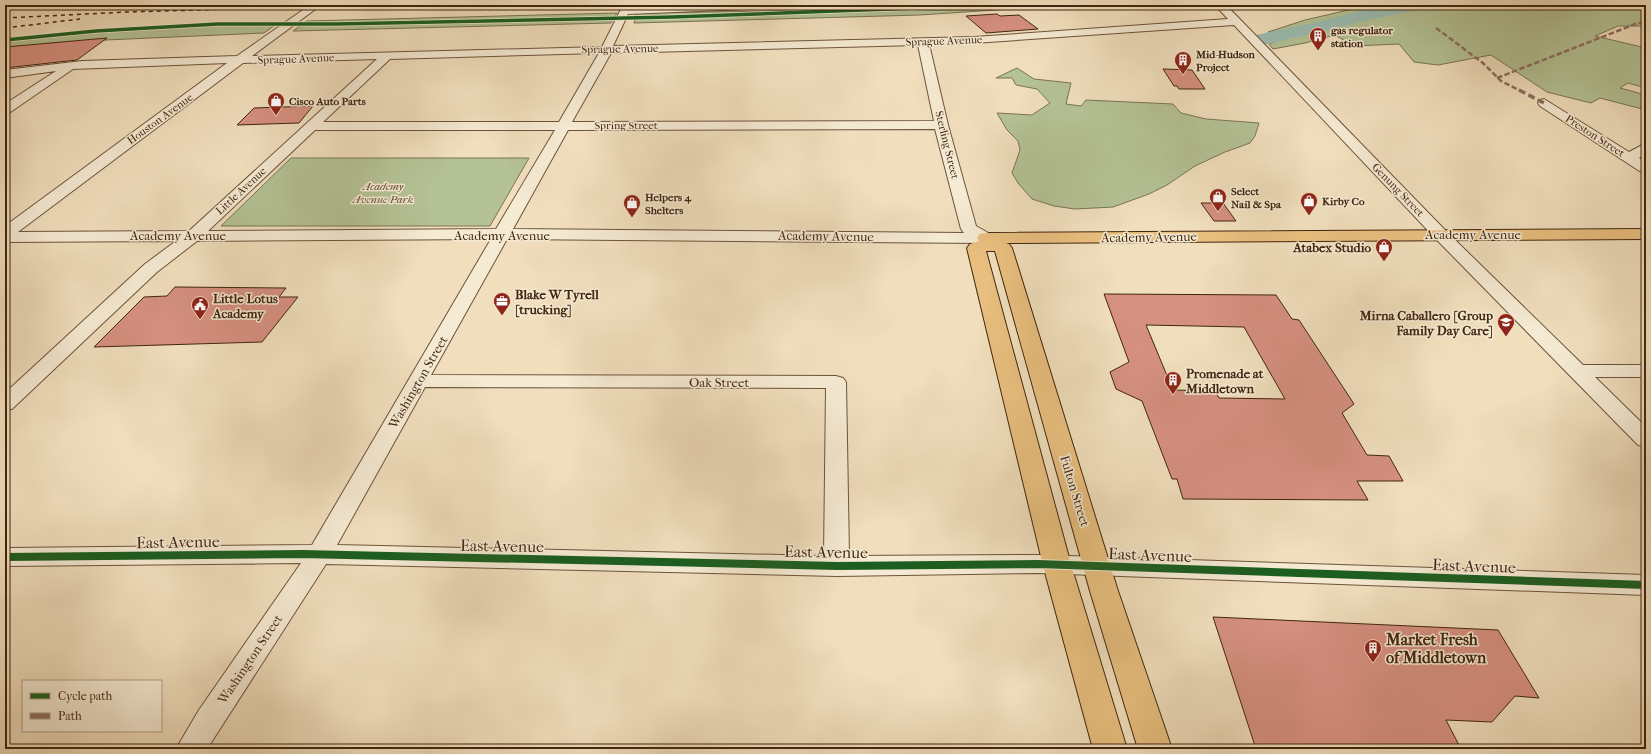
<svg xmlns="http://www.w3.org/2000/svg" width="1651" height="754" font-family="'IM FELL French Canon',serif">
  <rect width="100%" height="100%" fill="#f0debc"/>
  <filter id="stains"><feTurbulence type="fractalNoise" baseFrequency=".005" numOctaves="4"/><feColorMatrix values="0 0 0 0 .2 0 0 0 0 .09 0 0 0 0 .02 0 0 0 .5 -.17"/></filter>
  <radialGradient id="worn" r=".72"><stop offset=".6" stop-color="#630" stop-opacity="0"/><stop offset="1" stop-color="#630" stop-opacity=".3"/></radialGradient>
  <g fill="#b4c295" stroke="#7a7452">
    <polygon points="925,5 1070,5 920,15 634,23 637,13 772,11"/>
    <polygon points="1370,5 1646,5 1646,26 1618,26 1595,36 1646,48 1646,88 1628,83 1620,88 1646,95 1646,110 1600,98 1591,103 1547,92 1491,55 1438,65 1414,62 1399,44 1354,46 1335,35 1305,43 1273,49 1269,44 1290,36 1276,36 1268,32 1305,20"/>
    <polygon points="617,13 611,23 293,31 307,21"/>
    <polygon points="278,23 264,33 83,41 5,48 5,39 18,37 99,30"/>
    <polygon points="1017,68 1034,79 1071,83 1066,104 1081,106 1086,100 1173,104 1181,113 1206,119 1259,123 1255,136 1250,143 1225,152 1195,166 1167,185 1149,194 1113,207 1075,209 1054,206 1032,199 1018,183 1012,173 1020,150 1018,141 1007,130 997,113 1032,115 1050,103 1037,89 1016,85 1012,78 996,78"/>
    <polygon points="291,158 529,158 490,226 221,226"/>
  </g>
  <g fill="none" stroke-linecap="round" stroke-linejoin="round">
    <path fill="#9abcb1" fill-rule="evenodd" d="M 1383,5 L 1427,5 L 1424,9 L 1418,10 C 1366,19 1315,34 1263,45 L 1256,43 L 1253,39 L 1256,35 L 1322,21 Z"/>
  </g>
  <g fill="#d69080" stroke="#41250f" fill-rule="evenodd">
    <polygon points="997,14 1000,16 1019,15 1038,29 986,33 966,16"/>
    <polygon points="107,38 77,60 5,68 5,47"/>
    <polygon points="1163,69 1192,70 1205,89 1179,89 1177,86 1174,86"/>
    <polygon points="313,106 299,123 237,125 254,108"/>
    <polygon points="1201,203 1223,203 1236,221 1214,221"/>
    <polygon points="175,287 286,288 279,297 298,297 262,342 94,347 144,297 167,296"/>
    <path d="M 1104,294 L 1276,295 L 1292,319 L 1299,320 L 1354,404 L 1342,413 L 1367,455 L 1389,456 L 1403,481 L 1357,481 L 1368,500 L 1183,499 L 1177,479 L 1172,479 L 1142,401 L 1116,389 L 1110,372 L 1129,362 ZM 1146,325 L 1244,327 L 1285,399 L 1219,398 L 1215,391 L 1173,390 Z"/>
    <polygon points="1213,617 1498,630 1539,698 1515,696 1492,722 1446,720 1461,749 1256,749"/>
  </g>
  <g fill="none" stroke-linecap="round" stroke-linejoin="round">
    <defs>
      <g id="street">
        <path d="M 310,5 L 321,5 L 252,56 L 602,47 L 623,5 L 633,5 L 631,8 L 696,5 L 772,5 L 767,8 L 628,14 L 613,46 L 974,37 L 1228,19 L 1215,5 L 1226,5 L 1447,232 L 1583,365 L 1646,365 L 1646,377 L 1595,377 L 1646,427 L 1646,447 L 1638,445 L 1435,238 L 1234,25 L 974,43 L 929,44 L 948,125 L 976,226 L 992,235 L 994,238 L 992,241 L 986,243 L 507,239 L 431,375 L 836,376 L 843,378 L 846,382 L 849,556 L 1038,555 L 1646,575 L 1646,595 L 1038,573 L 837,576 L 326,564 L 207,749 L 176,749 L 199,710 L 301,563 L 5,566 L 5,548 L 312,545 L 491,239 L 197,241 L 157,272 L 12,409 L 5,410 L 5,393 L 145,264 L 176,241 L 5,242 L 5,226 L 227,63 L 73,69 L 9,113 L 5,114 L 5,104 L 56,71 L 5,78 L 5,70 L 82,61 L 237,56 ZM 918,45 L 934,121 L 572,122 L 611,53 ZM 599,53 L 559,122 L 323,122 L 390,59 ZM 377,59 L 189,231 L 18,232 L 243,63 ZM 935,129 L 961,229 L 964,233 L 513,229 L 568,130 ZM 315,130 L 555,130 L 496,229 L 208,231 ZM 425,387 L 826,388 L 824,556 L 337,545 Z"/>
        <polygon points="1544,99 1629,152 1646,143 1646,153 1639,158 1646,163 1646,173 1641,172 1540,106 1538,103 1540,100"/>
      </g>
      <polygon id="primary" points="1646,229 1646,239 1006,243 1009,244 1012,248 1118,591 1172,749 1138,749 1090,591 995,251 986,251 1071,565 1127,749 1093,749 1043,565 967,248 970,244 979,241 977,238 980,234 986,233"/>
    </defs>
    <use href="#street" stroke="#6d533a" stroke-width="2"/>
    <use href="#primary" stroke="#41250f" stroke-width="2"/>
    <use href="#street" fill="#f5ead3" fill-rule="evenodd"/>
    <use href="#primary" fill="#e8bf7e" fill-rule="evenodd"/>
    <g stroke="#41250f" stroke-width="1.5" stroke-dasharray="4 4" stroke-linecap="butt">
      <polyline points="5,18 127,12 378,5"/>
      <polyline points="5,28 80,19"/>
    </g>
    <g stroke="#8d6e63" stroke-width="2.5" stroke-dasharray="5.5 2.5" stroke-linecap="butt">
      <polyline points="1436,28 1483,63 1501,81 1521,91"/>
      <polyline points="1497,78 1638,23 1646,23"/>
    </g>
    <polyline stroke="#8d6e63" stroke-width="3.5" stroke-dasharray="7 3.5" stroke-linecap="butt" points="1519,90 1544,103"/>
    <defs>
      <polyline id="cycleway-far1" points="5,40 96,31 218,24 336,24 673,17 997,5"/>
      <polyline id="cycleway" points="5,557 302,554 837,566 1038,564 1646,585"/>
    </defs>
    <use href="#cycleway-far1" stroke="#f5ead3" stroke-width="5"/>
    <use href="#cycleway" stroke="#f5ead3" stroke-width="10"/>
    <use href="#cycleway-far1" stroke="#1b5e20" stroke-width="3.5"/>
    <use href="#cycleway" stroke="#1b5e20" stroke-width="8"/>
  </g>
  <defs>
    <symbol id="building-pin" viewBox="-11 -11 22 30"><path d="M0 17L-7.5 6A9.5 9.5 0 1 1 7.5 6Z" fill="#8f2418" stroke="#f5ead3"/><path d="M-4-6H4V6H1V3H-1V6H-4ZM-2.5-4.3h1.7v1.8h-1.7ZM.8-4.3h1.7v1.8H.8ZM-2.5-1h1.7V.8h-1.7ZM.8-1h1.7V.8H.8Z" fill="#fff"/></symbol>
    <symbol id="shop-pin" viewBox="-11 -11 22 30"><path d="M0 17L-7.5 6A9.5 9.5 0 1 1 7.5 6Z" fill="#8f2418" stroke="#f5ead3"/><path d="M-5-2.5h2.3a2.7 3.5 0 0 1 5.4 0H5L5.5 6h-11ZM-1.5-2.5h3a1.5 2.3 0 0 0-3 0Z" fill="#fff"/></symbol>
    <symbol id="office-pin" viewBox="-11 -11 22 30"><path d="M0 17L-7.5 6A9.5 9.5 0 1 1 7.5 6Z" fill="#8f2418" stroke="#f5ead3"/><path d="M-6-3h4V-5.5h4V-3h4V5H-6ZM-1-4.5V-3h2v-1.5ZM-6 0V1H6V0Z" fill="#fff"/></symbol>
    <symbol id="civic-pin" viewBox="-11 -11 22 30"><path d="M0 17L-7.5 6A9.5 9.5 0 1 1 7.5 6Z" fill="#8f2418" stroke="#f5ead3"/><path d="M-.6-6.5H3V-4.5H.6V-3L4-1V1h2V6H-6V1h2V-1L-.6-3ZM-1.2 2.5V6h2.4V2.5Z" fill="#fff"/></symbol>
    <symbol id="school-pin" viewBox="-11 -11 22 30"><path d="M0 17L-7.5 6A9.5 9.5 0 1 1 7.5 6Z" fill="#8f2418" stroke="#f5ead3"/><path d="M0-5L7-2L0 1L-7-2ZM-4 1L0 2.5L4 1V4Q0 6-4 4Z" fill="#fff"/></symbol>
  </defs>
  <g fill-rule="evenodd">
    <use href="#building-pin" x="1308" y="26" width="20" height="27"/>
    <use href="#building-pin" x="1173" y="50" width="20" height="27"/>
    <use href="#shop-pin" x="266" y="91" width="20" height="27"/>
    <use href="#shop-pin" x="1208" y="187" width="20" height="27"/>
    <use href="#shop-pin" x="1299" y="191" width="20" height="27"/>
    <use href="#shop-pin" x="622" y="193" width="20" height="27"/>
    <use href="#shop-pin" x="1374" y="237" width="20" height="27"/>
    <use href="#office-pin" x="492" y="291" width="20" height="27"/>
    <use href="#civic-pin" x="190" y="295" width="20" height="27"/>
    <use href="#school-pin" x="1496" y="312" width="20" height="27"/>
    <use href="#building-pin" x="1163" y="370" width="20" height="27"/>
    <use href="#building-pin" x="1363" y="638" width="20" height="27"/>
  </g>
  <g text-anchor="middle" dominant-baseline="central" stroke-width="3" stroke-linejoin="round" paint-order="stroke">
    <g font-size="11" font-weight="bold" fill="#41250f" stroke="#f5ead3" text-anchor="start">
      <text x="1331" y="30">gas regulator<tspan x="1331" dy="13">station</tspan></text>
      <text x="1196" y="54">Mid-Hudson<tspan x="1196" dy="13">Project</tspan></text>
      <text x="289" y="101">Cisco Auto Parts</text>
      <text x="1231" y="191">Select<tspan x="1231" dy="13">Nail &amp; Spa</tspan></text>
      <text x="645" y="197">Helpers 4<tspan x="645" dy="13">Shelters</tspan></text>
      <text x="1322" y="201">Kirby Co</text>
    </g>
    <g font-size="11" fill="#41250f" stroke="#f5ead3">
      <text transform="translate(944 41) rotate(-2)">Sprague Avenue</text>
      <text transform="translate(620 49) rotate(-1)">Sprague Avenue</text>
      <text transform="translate(296 59) rotate(-2)">Sprague Avenue</text>
      <text transform="translate(160 119) rotate(-36)">Houston Avenue</text>
      <text x="626" y="125">Spring Street</text>
      <text transform="translate(1595 136) rotate(33)">Preston Street</text>
      <text transform="translate(947 145) rotate(76)">Sterling Street</text>
      <text transform="translate(1398 190) rotate(46)">Genung Street</text>
      <text transform="translate(241 191) rotate(-43)">Little Avenue</text>
    </g>
    <g font-size="11" font-style="italic" fill="#5e4c30" stroke="#f5ead3">
      <text x="383" y="186">Academy<tspan x="383" dy="13">Avenue Park</tspan></text>
    </g>
    <g font-size="13" fill="#41250f" stroke="#f5ead3">
      <text x="1473" y="234">Academy Avenue</text>
      <text x="178" y="235">Academy Avenue</text>
      <text x="502" y="235">Academy Avenue</text>
      <text transform="translate(826 236) rotate(1)">Academy Avenue</text>
      <text transform="translate(1149 237) rotate(-1)">Academy Avenue</text>
      <text transform="translate(418 382) rotate(-60)">Washington Street</text>
      <text x="719" y="382">Oak Street</text>
      <text transform="translate(1075 491) rotate(73)">Fulton Street</text>
      <text transform="translate(250 659) rotate(-56)">Washington Street</text>
    </g>
    <g font-size="13" font-weight="bold" fill="#41250f" stroke="#f5ead3" text-anchor="start">
      <text x="1371" y="247" text-anchor="end">Atabex Studio</text>
      <text x="515" y="294">Blake W Tyrell<tspan x="515" dy="15">[trucking]</tspan></text>
      <text x="213" y="298">Little Lotus<tspan x="213" dy="15">Academy</tspan></text>
      <text x="1493" y="315" text-anchor="end">Mirna Caballero [Group<tspan x="1493" dy="15">Family Day Care]</tspan></text>
      <text x="1186" y="373">Promenade at<tspan x="1186" dy="15">Middletown</tspan></text>
    </g>
    <g font-size="16" fill="#41250f" stroke="#f5ead3">
      <text transform="translate(178 542) rotate(-1)">East Avenue</text>
      <text transform="translate(502 546) rotate(1)">East Avenue</text>
      <text transform="translate(826 552) rotate(1)">East Avenue</text>
      <text transform="translate(1150 555) rotate(2)">East Avenue</text>
      <text transform="translate(1474 566) rotate(2)">East Avenue</text>
    </g>
    <g font-size="16" font-weight="bold" fill="#41250f" stroke="#f5ead3" text-anchor="start">
      <text x="1386" y="639">Market Fresh<tspan x="1386" dy="18">of Middletown</tspan></text>
    </g>
  </g>
  <rect width="1651" height="754" fill="none" stroke="#f0debc" stroke-width="20"/>
  <rect x="6" y="6" width="1639" height="742" fill="none" stroke="#41250f" stroke-width="2"/>
  <rect x="10" y="10" width="1631" height="734" fill="none" stroke="#41250f"/>
  <rect x="22" y="680" width="140" height="52" fill="#f5ead3" stroke="#ad9b85"/>
  <rect x="30" y="693" width="20" height="6" fill="#1b5e20" stroke="#ad9b85"/>
  <text x="58" y="700" font-size="12" fill="#41250f">Cycle path</text>
  <rect x="30" y="713" width="20" height="6" fill="#8d6e63" stroke="#ad9b85"/>
  <text x="58" y="720" font-size="12" fill="#41250f">Path</text>
  <rect width="100%" height="100%" filter="url(#stains)"/>
  <rect width="100%" height="100%" fill="url(#worn)"/>
</svg>
